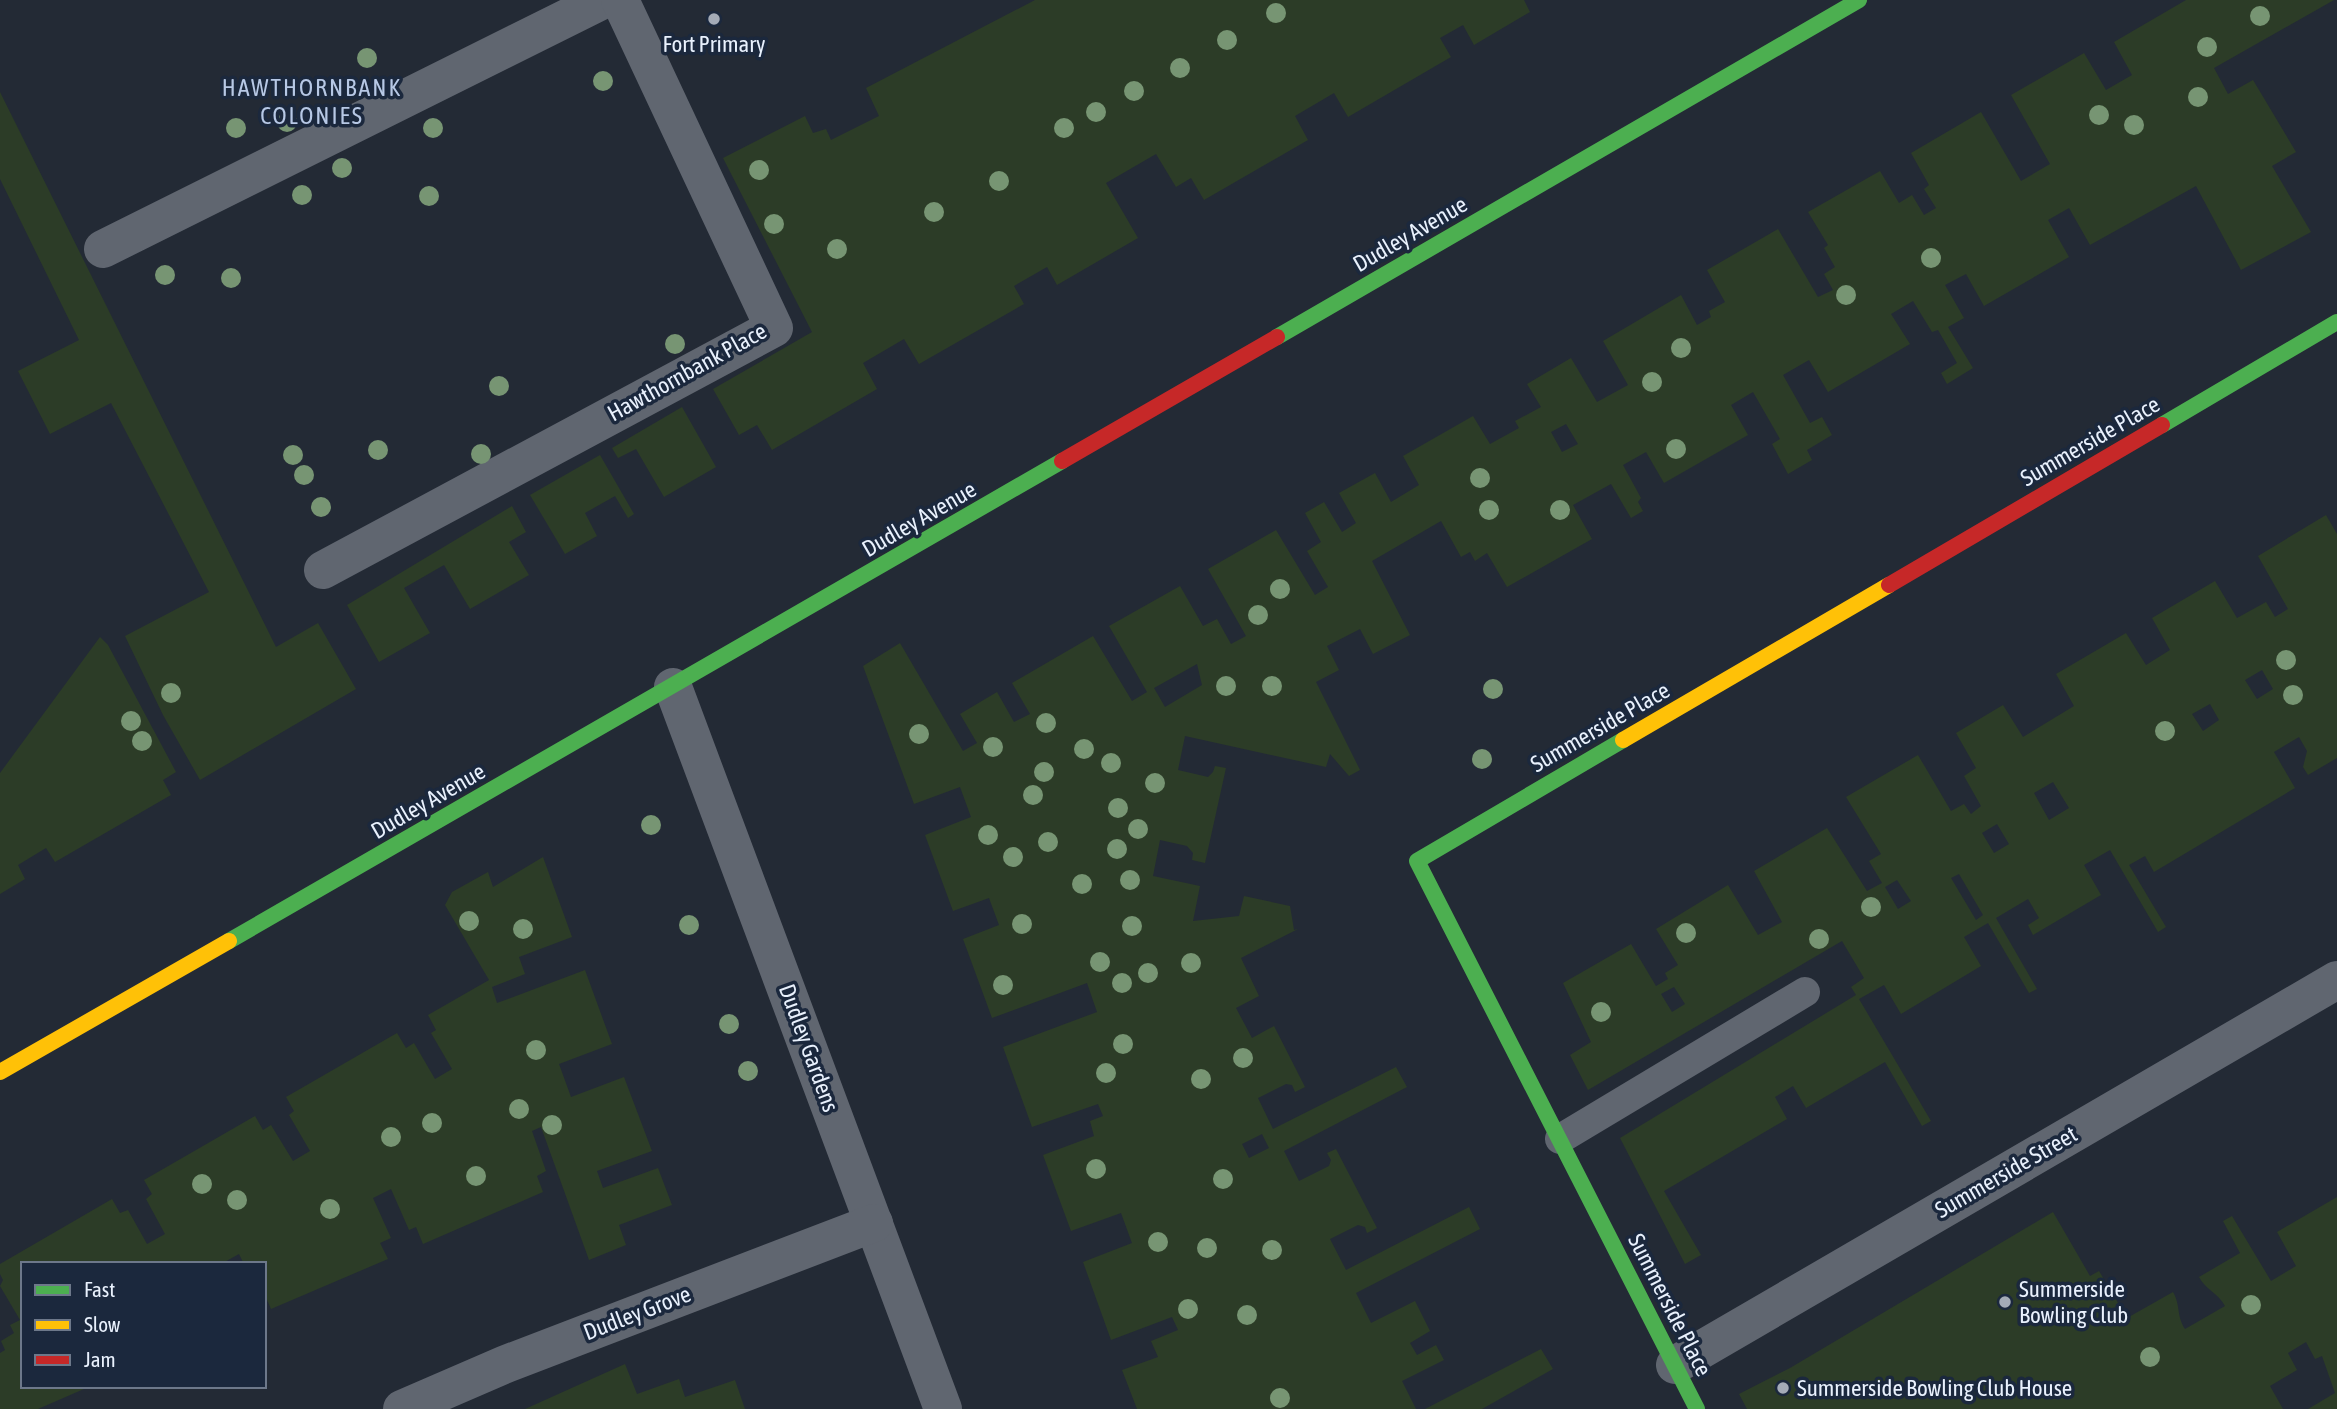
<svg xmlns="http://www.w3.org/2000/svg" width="2337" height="1409" font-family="'Asap Condensed',sans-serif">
  <rect width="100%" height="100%" fill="#232a35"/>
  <g fill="#2c3c27" fill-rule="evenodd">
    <polygon points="1035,0 1524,0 1530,12 1474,45 1463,25 1440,38 1451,57 1348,117 1334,93 1295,116 1308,140 1204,200 1191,178 1176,187 1156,154 1106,183 1138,238 1057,285 1047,267 1014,286 1024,304 919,364 904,339 863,363 877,389 772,450 757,425 739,435 713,389 812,332 723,158 805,116 813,133 826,129 831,140 879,116 866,88"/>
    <path d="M 2186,0 L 2334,0 L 2214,68 L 2228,94 L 2253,80 L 2259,90 L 2296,152 L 2272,166 L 2311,232 L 2241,270 L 2196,186 L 2090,245 L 2069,208 L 2048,220 L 2069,257 L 1984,306 L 1966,274 L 1945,285 L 1964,318 L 1948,327 L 1973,368 L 1947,384 L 1941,373 L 1957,363 L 1938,330 L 1932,332 L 1913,301 L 1891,314 L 1910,344 L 1828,392 L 1809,360 L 1783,375 L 1810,423 L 1822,417 L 1832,435 L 1807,450 L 1812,460 L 1788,474 L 1772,444 L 1780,439 L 1753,392 L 1731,405 L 1748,435 L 1664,483 L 1646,452 L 1623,465 L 1641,498 L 1638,502 L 1643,511 L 1631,518 L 1611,484 L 1573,505 L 1592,539 L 1507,587 L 1487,553 L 1475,561 L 1470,552 L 1461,557 L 1441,521 L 1372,561 L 1410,635 L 1373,654 L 1360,629 L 1327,646 L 1339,670 L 1316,682 L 1360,770 L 1349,776 L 1330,754 L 1326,767 L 1185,736 L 1178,770 L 1208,777 L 1213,772 L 1215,766 L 1226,768 L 1205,863 L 1192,860 L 1193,853 L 1187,846 L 1160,840 L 1153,876 L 1200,886 L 1193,921 L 1239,916 L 1244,896 L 1290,906 L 1294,930 L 1298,929 L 1241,958 L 1259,996 L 1236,1008 L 1252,1038 L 1274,1026 L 1305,1087 L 1295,1092 L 1292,1085 L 1286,1084 L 1258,1098 L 1273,1129 L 1396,1067 L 1407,1087 L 1284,1151 L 1299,1181 L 1329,1166 L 1331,1160 L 1327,1153 L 1336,1149 L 1377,1228 L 1367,1233 L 1365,1227 L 1358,1225 L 1330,1239 L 1346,1270 L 1469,1207 L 1480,1229 L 1356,1293 L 1371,1323 L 1415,1301 L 1430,1331 L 1410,1343 L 1417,1355 L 1436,1345 L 1444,1360 L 1402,1381 L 1416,1409 L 1137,1409 L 1122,1370 L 1158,1357 L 1151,1341 L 1178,1330 L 1172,1317 L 1111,1340 L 1083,1262 L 1132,1243 L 1121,1213 L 1071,1231 L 1043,1155 L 1094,1136 L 1090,1121 L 1103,1116 L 1098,1104 L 1032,1127 L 1003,1047 L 1097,1012 L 1087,983 L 992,1018 L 963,939 L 999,925 L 989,898 L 953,911 L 925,835 L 971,817 L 960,787 L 914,804 L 863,666 L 900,643 L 963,751 L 977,743 L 960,714 L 997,692 L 1014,722 L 1030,714 L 1012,683 L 1093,636 L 1132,701 L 1147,692 L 1109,626 L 1180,586 L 1203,626 L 1217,619 L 1231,644 L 1246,636 L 1208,569 L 1276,530 L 1315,595 L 1328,587 L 1307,551 L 1321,542 L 1305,513 L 1324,502 L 1342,532 L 1356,523 L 1339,493 L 1375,473 L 1391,502 L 1419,485 L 1403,456 L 1473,416 L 1490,444 L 1519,428 L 1515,421 L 1541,407 L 1527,384 L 1571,358 L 1597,402 L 1628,385 L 1603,341 L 1681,295 L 1697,325 L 1711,317 L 1709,311 L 1725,302 L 1707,270 L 1778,229 L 1818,297 L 1833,290 L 1824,274 L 1835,267 L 1824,248 L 1828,245 L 1808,212 L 1880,171 L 1899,203 L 1912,195 L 1924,215 L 1936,208 L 1924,189 L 1929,185 L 1911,153 L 1981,112 L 2021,181 L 2050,164 L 2011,95 L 2084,53 L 2106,90 L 2132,75 L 2114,42 ZM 1566,424 L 1578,444 L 1562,452 L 1551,432 ZM 1197,664 L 1202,685 L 1165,707 L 1154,688 ZM 1262,1134 L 1269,1148 L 1249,1158 L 1242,1144 Z"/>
    <polygon points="0,92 276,647 318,623 356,689 200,780 163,715 125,636 209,592 111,403 50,434 18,371 79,340 0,179"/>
    <polygon points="682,407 716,467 664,497 636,449 618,458 612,448"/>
    <polygon points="600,455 634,514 628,518 615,496 585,513 597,536 565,554 530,495"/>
    <polygon points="512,506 526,532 509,542 529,575 470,609 444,565 404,588 430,633 379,662 347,605"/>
    <path d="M 2326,515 L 2337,534 L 2337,758 L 2308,775 L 2303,767 L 2307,751 L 2299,737 L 2274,752 L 2295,788 L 2154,872 L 2145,856 L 2129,865 L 2166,927 L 2158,932 L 2110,850 L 2084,865 L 2101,895 L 2033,935 L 2028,925 L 2039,918 L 2028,899 L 1996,918 L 2037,989 L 2029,993 L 1988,923 L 1964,937 L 1981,966 L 1901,1014 L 1884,985 L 1859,999 L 1931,1121 L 1922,1126 L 1885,1062 L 1806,1108 L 1793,1086 L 1775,1097 L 1787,1119 L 1664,1191 L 1701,1255 L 1685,1264 L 1620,1138 L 1856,995 L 1851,987 L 1864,978 L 1842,941 L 1588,1090 L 1570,1055 L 1591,1042 L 1563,983 L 1631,944 L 1656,986 L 1668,979 L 1665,973 L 1678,965 L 1656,929 L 1728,885 L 1758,935 L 1782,922 L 1754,871 L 1827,828 L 1867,891 L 1882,883 L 1869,861 L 1881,854 L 1846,797 L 1918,755 L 1951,811 L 1964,804 L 1971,814 L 1981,806 L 1964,776 L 1976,768 L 1956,733 L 2003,705 L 2023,737 L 2074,706 L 2056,674 L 2126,633 L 2146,665 L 2170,650 L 2152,618 L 2215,581 L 2237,618 L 2266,602 L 2275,617 L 2288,609 L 2258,556 ZM 2262,670 L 2273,689 L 2257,699 L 2245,680 ZM 2210,704 L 2219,720 L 2203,731 L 2192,714 ZM 2053,782 L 2069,808 L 2049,820 L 2034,793 ZM 1997,824 L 2009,844 L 1994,853 L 1982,833 ZM 1959,874 L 1983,915 L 1976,920 L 1951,878 ZM 1897,880 L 1911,901 L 1898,909 L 1885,887 ZM 1674,987 L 1685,1004 L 1672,1012 L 1661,994 Z"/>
    <polygon points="100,637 108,645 176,772 163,780 171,795 55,862 46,848 18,865 25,879 0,894 0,773"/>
    <polygon points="543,857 572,937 519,957 525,974 492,987 497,1003 585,970 612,1044 559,1064 571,1097 624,1077 652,1151 597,1171 603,1188 658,1168 672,1205 619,1225 626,1245 589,1260 541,1127 532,1131 546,1171 537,1176 543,1192 423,1244 416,1227 409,1230 391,1189 373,1198 391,1238 380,1243 388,1259 271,1309 264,1293 264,1264 244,1264 239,1254 221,1264 23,1264 23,1386 83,1386 84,1389 38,1409 0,1409 0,1353 5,1350 1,1341 14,1333 10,1325 20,1320 0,1286 3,1280 0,1274 0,1264 112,1199 120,1213 128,1210 147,1244 165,1234 146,1199 152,1194 144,1180 255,1116 263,1130 271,1125 293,1161 310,1151 289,1115 294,1111 286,1097 397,1033 406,1048 414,1043 435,1079 452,1069 431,1033 436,1030 428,1015 489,980 445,905 452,892 488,872 493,887"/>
    <path d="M 2337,1197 L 2337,1409 L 2308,1409 L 2335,1393 L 2322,1356 L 2315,1359 L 2306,1342 L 2288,1353 L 2297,1370 L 2270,1386 L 2283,1409 L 1747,1409 L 1739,1394 L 1790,1368 L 2053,1212 L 2090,1276 L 2099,1271 L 2127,1318 L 2173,1292 C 2181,1306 2176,1315 2185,1329 L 2225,1306 C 2218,1293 2206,1290 2199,1277 L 2240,1253 L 2223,1221 L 2232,1216 L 2271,1281 L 2296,1266 L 2277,1232 Z"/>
    <polygon points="1541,1349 1553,1369 1482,1409 1425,1409"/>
    <polygon points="625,1364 637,1394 679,1379 685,1397 735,1380 745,1409 525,1409"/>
  </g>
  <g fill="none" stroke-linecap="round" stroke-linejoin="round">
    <polyline stroke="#606670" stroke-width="30" points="1560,1139 1805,992"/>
    <g stroke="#606670" stroke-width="38">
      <polyline points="103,249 603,0"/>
      <polyline points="323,570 774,328 620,0"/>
      <polyline points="673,687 943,1409"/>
      <polyline points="1675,1365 2337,980"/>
      <polyline points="402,1409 506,1364 874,1223"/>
    </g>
    <g stroke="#4caf50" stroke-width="16">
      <polyline points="1277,337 1859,0"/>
      <polyline points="2162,425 2337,322"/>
      <polyline points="1623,740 1417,861 1697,1409"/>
      <polyline points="229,941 1062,461"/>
    </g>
    <g stroke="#ffc107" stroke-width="16">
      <polyline points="1623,740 1889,585"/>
      <polyline points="0,1072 229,941"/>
    </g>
    <g stroke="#c62828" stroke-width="16">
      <polyline points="1062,461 1277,337"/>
      <polyline points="1889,585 2162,425"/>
    </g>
  </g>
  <g fill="#779573">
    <circle cx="1276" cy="13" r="10"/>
    <circle cx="2260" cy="16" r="10"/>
    <circle cx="1227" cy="40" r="10"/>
    <circle cx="2207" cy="47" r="10"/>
    <circle cx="367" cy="58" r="10"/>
    <circle cx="1180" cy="68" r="10"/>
    <circle cx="603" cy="81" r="10"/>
    <circle cx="1134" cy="91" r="10"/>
    <circle cx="2198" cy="97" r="10"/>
    <circle cx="1096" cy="112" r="10"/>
    <circle cx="2099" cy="115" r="10"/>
    <circle cx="287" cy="122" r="10"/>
    <circle cx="2134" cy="125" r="10"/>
    <circle cx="236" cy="128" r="10"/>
    <circle cx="433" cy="128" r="10"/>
    <circle cx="1064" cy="128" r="10"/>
    <circle cx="342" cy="168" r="10"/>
    <circle cx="759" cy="170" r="10"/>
    <circle cx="999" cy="181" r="10"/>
    <circle cx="302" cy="195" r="10"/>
    <circle cx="429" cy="196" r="10"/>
    <circle cx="934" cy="212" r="10"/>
    <circle cx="774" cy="224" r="10"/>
    <circle cx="837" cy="249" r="10"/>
    <circle cx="1931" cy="258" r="10"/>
    <circle cx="165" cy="275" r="10"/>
    <circle cx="231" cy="278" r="10"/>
    <circle cx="1846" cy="295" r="10"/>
    <circle cx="675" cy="344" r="10"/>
    <circle cx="1681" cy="348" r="10"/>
    <circle cx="1652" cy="382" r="10"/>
    <circle cx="499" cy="386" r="10"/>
    <circle cx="1676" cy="449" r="10"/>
    <circle cx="378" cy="450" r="10"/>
    <circle cx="481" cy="454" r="10"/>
    <circle cx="293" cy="455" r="10"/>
    <circle cx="304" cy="475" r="10"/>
    <circle cx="1480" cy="478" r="10"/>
    <circle cx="321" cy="507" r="10"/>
    <circle cx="1489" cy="510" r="10"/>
    <circle cx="1560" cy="510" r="10"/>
    <circle cx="1280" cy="589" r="10"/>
    <circle cx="1258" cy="615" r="10"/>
    <circle cx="2286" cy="660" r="10"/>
    <circle cx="1226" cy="686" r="10"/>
    <circle cx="1272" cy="686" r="10"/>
    <circle cx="1493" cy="689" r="10"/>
    <circle cx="171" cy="693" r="10"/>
    <circle cx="2293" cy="695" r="10"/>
    <circle cx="131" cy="721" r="10"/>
    <circle cx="1046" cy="723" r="10"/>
    <circle cx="2165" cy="731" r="10"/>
    <circle cx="919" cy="734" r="10"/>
    <circle cx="142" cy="741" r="10"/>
    <circle cx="993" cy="747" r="10"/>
    <circle cx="1084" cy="749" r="10"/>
    <circle cx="1482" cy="759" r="10"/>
    <circle cx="1111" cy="763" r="10"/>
    <circle cx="1044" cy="772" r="10"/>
    <circle cx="1155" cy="783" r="10"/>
    <circle cx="1033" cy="795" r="10"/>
    <circle cx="1118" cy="808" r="10"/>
    <circle cx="651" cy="825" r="10"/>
    <circle cx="1138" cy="829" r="10"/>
    <circle cx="988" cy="835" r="10"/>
    <circle cx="1048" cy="842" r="10"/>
    <circle cx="1117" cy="849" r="10"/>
    <circle cx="1013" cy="857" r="10"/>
    <circle cx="1130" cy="880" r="10"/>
    <circle cx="1082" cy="884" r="10"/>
    <circle cx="1871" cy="907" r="10"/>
    <circle cx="469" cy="921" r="10"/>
    <circle cx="1022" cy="924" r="10"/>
    <circle cx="689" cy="925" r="10"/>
    <circle cx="1132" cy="926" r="10"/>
    <circle cx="523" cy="929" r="10"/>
    <circle cx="1686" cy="933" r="10"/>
    <circle cx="1819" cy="939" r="10"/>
    <circle cx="1100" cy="962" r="10"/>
    <circle cx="1191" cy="963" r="10"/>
    <circle cx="1148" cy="973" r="10"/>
    <circle cx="1122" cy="983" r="10"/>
    <circle cx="1003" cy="985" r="10"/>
    <circle cx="1601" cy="1012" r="10"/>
    <circle cx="729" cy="1024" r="10"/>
    <circle cx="1123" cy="1044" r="10"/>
    <circle cx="536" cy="1050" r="10"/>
    <circle cx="1243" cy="1058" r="10"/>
    <circle cx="748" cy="1071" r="10"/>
    <circle cx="1106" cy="1073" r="10"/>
    <circle cx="1201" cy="1079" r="10"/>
    <circle cx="519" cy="1109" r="10"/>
    <circle cx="432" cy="1123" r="10"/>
    <circle cx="552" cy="1125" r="10"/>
    <circle cx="391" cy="1137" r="10"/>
    <circle cx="1096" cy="1169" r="10"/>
    <circle cx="476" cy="1176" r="10"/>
    <circle cx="1223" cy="1179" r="10"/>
    <circle cx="202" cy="1184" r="10"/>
    <circle cx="237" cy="1200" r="10"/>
    <circle cx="330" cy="1209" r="10"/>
    <circle cx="1158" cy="1242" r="10"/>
    <circle cx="1207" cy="1248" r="10"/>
    <circle cx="1272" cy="1250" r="10"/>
    <circle cx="2251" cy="1305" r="10"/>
    <circle cx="1188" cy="1309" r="10"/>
    <circle cx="1247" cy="1315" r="10"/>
    <circle cx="2150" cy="1357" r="10"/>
    <circle cx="1280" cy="1398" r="10"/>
  </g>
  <g fill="#a4abb7" stroke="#1b283d" stroke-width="2.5">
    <circle cx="714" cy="19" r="7"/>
    <circle cx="2005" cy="1302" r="7"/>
    <circle cx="1783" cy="1388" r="7"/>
  </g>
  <g text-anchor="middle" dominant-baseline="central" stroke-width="7" stroke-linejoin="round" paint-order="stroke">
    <g font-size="23" fill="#e9f1fd" stroke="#1b283d" text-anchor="start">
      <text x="714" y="44" text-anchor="middle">Fort Primary</text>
      <text x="2019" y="1289">Summerside<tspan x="2019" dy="26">Bowling Club</tspan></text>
      <text x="1797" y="1388">Summerside Bowling Club House</text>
    </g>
    <g font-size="23" fill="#e9f1fd" stroke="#1b283d">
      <text transform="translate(1410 234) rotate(-30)">Dudley Avenue</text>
      <text transform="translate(687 372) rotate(-29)">Hawthornbank Place</text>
      <text transform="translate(2090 441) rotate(-30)">Summerside Place</text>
      <text transform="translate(919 519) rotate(-30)">Dudley Avenue</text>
      <text transform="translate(1600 727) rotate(-30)">Summerside Place</text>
      <text transform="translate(428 801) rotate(-30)">Dudley Avenue</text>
      <text transform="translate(809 1048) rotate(70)">Dudley Gardens</text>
      <text transform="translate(2006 1172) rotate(-30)">Summerside Street</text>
      <text transform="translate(1670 1305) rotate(63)">Summerside Place</text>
      <text transform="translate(637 1313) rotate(-21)">Dudley Grove</text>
    </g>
    <g font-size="24" letter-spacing="2" fill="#b7c8e5" stroke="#1b283d">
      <text x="312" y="87">HAWTHORNBANK<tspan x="312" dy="28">COLONIES</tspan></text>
    </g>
  </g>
  <rect x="21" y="1262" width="245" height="126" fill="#1b283d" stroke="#6d788a" stroke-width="2"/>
  <rect x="35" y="1285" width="35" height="10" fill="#4caf50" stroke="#6d788a" stroke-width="2"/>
  <text x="84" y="1297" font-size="21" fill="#e9f1fd">Fast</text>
  <rect x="35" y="1320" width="35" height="10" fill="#ffc107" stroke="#6d788a" stroke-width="2"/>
  <text x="84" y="1332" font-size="21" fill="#e9f1fd">Slow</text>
  <rect x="35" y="1355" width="35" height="10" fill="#c62828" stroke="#6d788a" stroke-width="2"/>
  <text x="84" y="1367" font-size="21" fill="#e9f1fd">Jam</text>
</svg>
